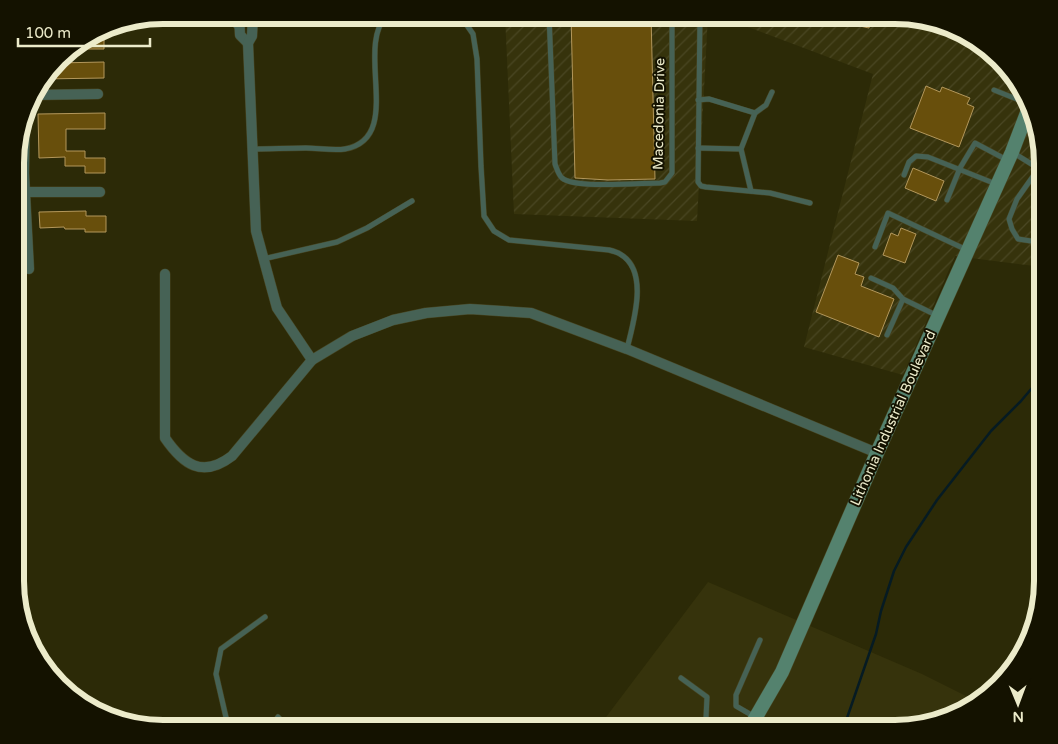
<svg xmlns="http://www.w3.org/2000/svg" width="1058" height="744" font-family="'Varela Round',sans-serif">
  <defs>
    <pattern id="industrial-furrows" width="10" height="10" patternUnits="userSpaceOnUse" patternTransform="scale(1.25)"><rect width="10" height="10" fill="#36330c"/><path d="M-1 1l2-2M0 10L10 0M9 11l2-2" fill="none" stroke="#4a4723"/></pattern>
  </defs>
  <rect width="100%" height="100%" fill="#2c2a07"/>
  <polygon fill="#36330c" points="708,582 922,674 976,701 960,714 895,729 597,729"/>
  <g fill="url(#industrial-furrows)">
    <polygon points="505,15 708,15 697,221 514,214"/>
    <polygon points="716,15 904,15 951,26 985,46 1028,97 1043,154 1043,267 955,256 903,375 804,347 873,74"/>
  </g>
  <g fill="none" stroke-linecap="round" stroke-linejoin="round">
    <polyline stroke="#061b23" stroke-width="2.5" points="846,729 847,718 876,634 881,611 894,571 906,547 937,500 991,431 1021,401 1043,375"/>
  </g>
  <g fill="#684f0c" stroke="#b3975b">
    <polygon points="571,15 651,15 655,179 608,180 575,178"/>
    <polygon points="842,15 872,15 869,28 841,22"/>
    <polygon points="97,33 104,33 104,49 70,49"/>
    <polygon points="104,62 104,78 43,79 56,63"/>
    <polygon points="926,86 940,92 942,87 970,98 967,104 974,107 959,147 910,128"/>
    <polygon points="105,113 105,129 66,129 66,151 85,151 85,158 105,158 105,173 85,173 85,166 65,166 65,157 39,158 38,114"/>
    <polygon points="913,168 944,181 936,201 905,188"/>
    <polygon points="86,211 86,216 106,216 106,232 85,232 85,229 65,229 64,227 40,228 39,212"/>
    <polygon points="901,228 916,234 905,263 883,255 891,233 898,236"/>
    <polygon points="838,255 859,263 855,274 864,277 861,286 894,299 879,337 816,312"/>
  </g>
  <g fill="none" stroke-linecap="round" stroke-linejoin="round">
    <defs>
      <g id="service">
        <polyline points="231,15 233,23 239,29"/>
        <path d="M 454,15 L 464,21 L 473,34 L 477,59 L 481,166 L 484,216 L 494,231 L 509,240 L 609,250 C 613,251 617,252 620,254 C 650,271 633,323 627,349"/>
        <path d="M 549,15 L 555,164 C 557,169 558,174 562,178 C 575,189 640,183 660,183 L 665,182 L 672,173 L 672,15"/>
        <polyline points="700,15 698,182 701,186 706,187 770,193 810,203"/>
        <polyline points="994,90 1029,104"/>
        <polyline points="698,100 709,99 755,113 766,105 772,92"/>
        <polyline points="698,148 741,149"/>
        <path d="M 253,149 C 270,149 288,148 306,148 C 318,148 333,151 345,149 C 405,138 354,48 387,15"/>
        <polyline points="1012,152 1033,165 1043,165"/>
        <polyline points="1041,165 1017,199 1009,219 1012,229 1018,239 1031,241 1043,239"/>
        <polyline points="904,175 909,162 916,156 928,157 996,184"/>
        <polyline points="751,191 741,149 755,113"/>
        <polyline points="947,200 960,168 975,143 1007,160"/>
        <polyline points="875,247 888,213 967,250"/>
        <polyline points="263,259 337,242 367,228 412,201"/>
        <polyline points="871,278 893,288 903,299"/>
        <polyline points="887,335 903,299 938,316"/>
        <polyline points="681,678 707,697 706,718 698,729"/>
        <polyline points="755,717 736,706 736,695 760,640"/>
        <polyline points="232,729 228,726 216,674 221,649 265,617"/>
        <polyline points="269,729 278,717 289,729"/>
      </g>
      <g id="minor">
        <polyline points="239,15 240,35 248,43"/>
        <polyline points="33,95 98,94"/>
        <polyline points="25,118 24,173 29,269"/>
        <polyline points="25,192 100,192"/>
        <path d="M 165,274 L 165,438 C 183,464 202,479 232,456 L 312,360 L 277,308 L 256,231 L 248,43 L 252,36 L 253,15"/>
        <polyline points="312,360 352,336 393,320 426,313 470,309 531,313 627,349 877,453"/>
      </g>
      <polyline id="secondary" points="749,729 782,672 877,453 1012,152 1030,105"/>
    </defs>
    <use href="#service" stroke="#474522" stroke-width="6"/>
    <use href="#minor" stroke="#474522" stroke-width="11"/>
    <use href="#secondary" stroke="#474522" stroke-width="15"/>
    <use href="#service" stroke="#466255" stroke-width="5"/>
    <use href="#minor" stroke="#466255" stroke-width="10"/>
    <use href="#secondary" stroke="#54826e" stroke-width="14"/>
  </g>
  <g text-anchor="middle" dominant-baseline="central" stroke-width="4" stroke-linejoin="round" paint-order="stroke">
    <g font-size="14" fill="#ecebca" stroke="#141200">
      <text transform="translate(659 114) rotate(-89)">Macedonia Drive</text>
      <text transform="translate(893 418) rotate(-66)">Lithonia Industrial Boulevard</text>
    </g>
  </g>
  <path d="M0 0H1058V744H0ZM163 24H895A139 139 0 0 1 1034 163V581A139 139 0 0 1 895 720H163A139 139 0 0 1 24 581V163A139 139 0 0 1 163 24Z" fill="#141200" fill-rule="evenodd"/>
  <path fill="none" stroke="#ecebca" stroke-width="6" d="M163 24H895A139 139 0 0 1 1034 163V581A139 139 0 0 1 895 720H163A139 139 0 0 1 24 581V163A139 139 0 0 1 163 24Z"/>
  <g transform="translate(1018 704) rotate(179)" stroke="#141200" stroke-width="4" paint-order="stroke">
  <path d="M0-4L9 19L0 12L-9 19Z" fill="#ecebca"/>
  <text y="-8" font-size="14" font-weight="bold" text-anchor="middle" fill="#ecebca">N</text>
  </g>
  <path d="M18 38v8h132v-8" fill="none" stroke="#ecebca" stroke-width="2.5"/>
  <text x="25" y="38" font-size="15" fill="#ecebca" stroke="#141200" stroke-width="4" paint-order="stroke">100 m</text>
</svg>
